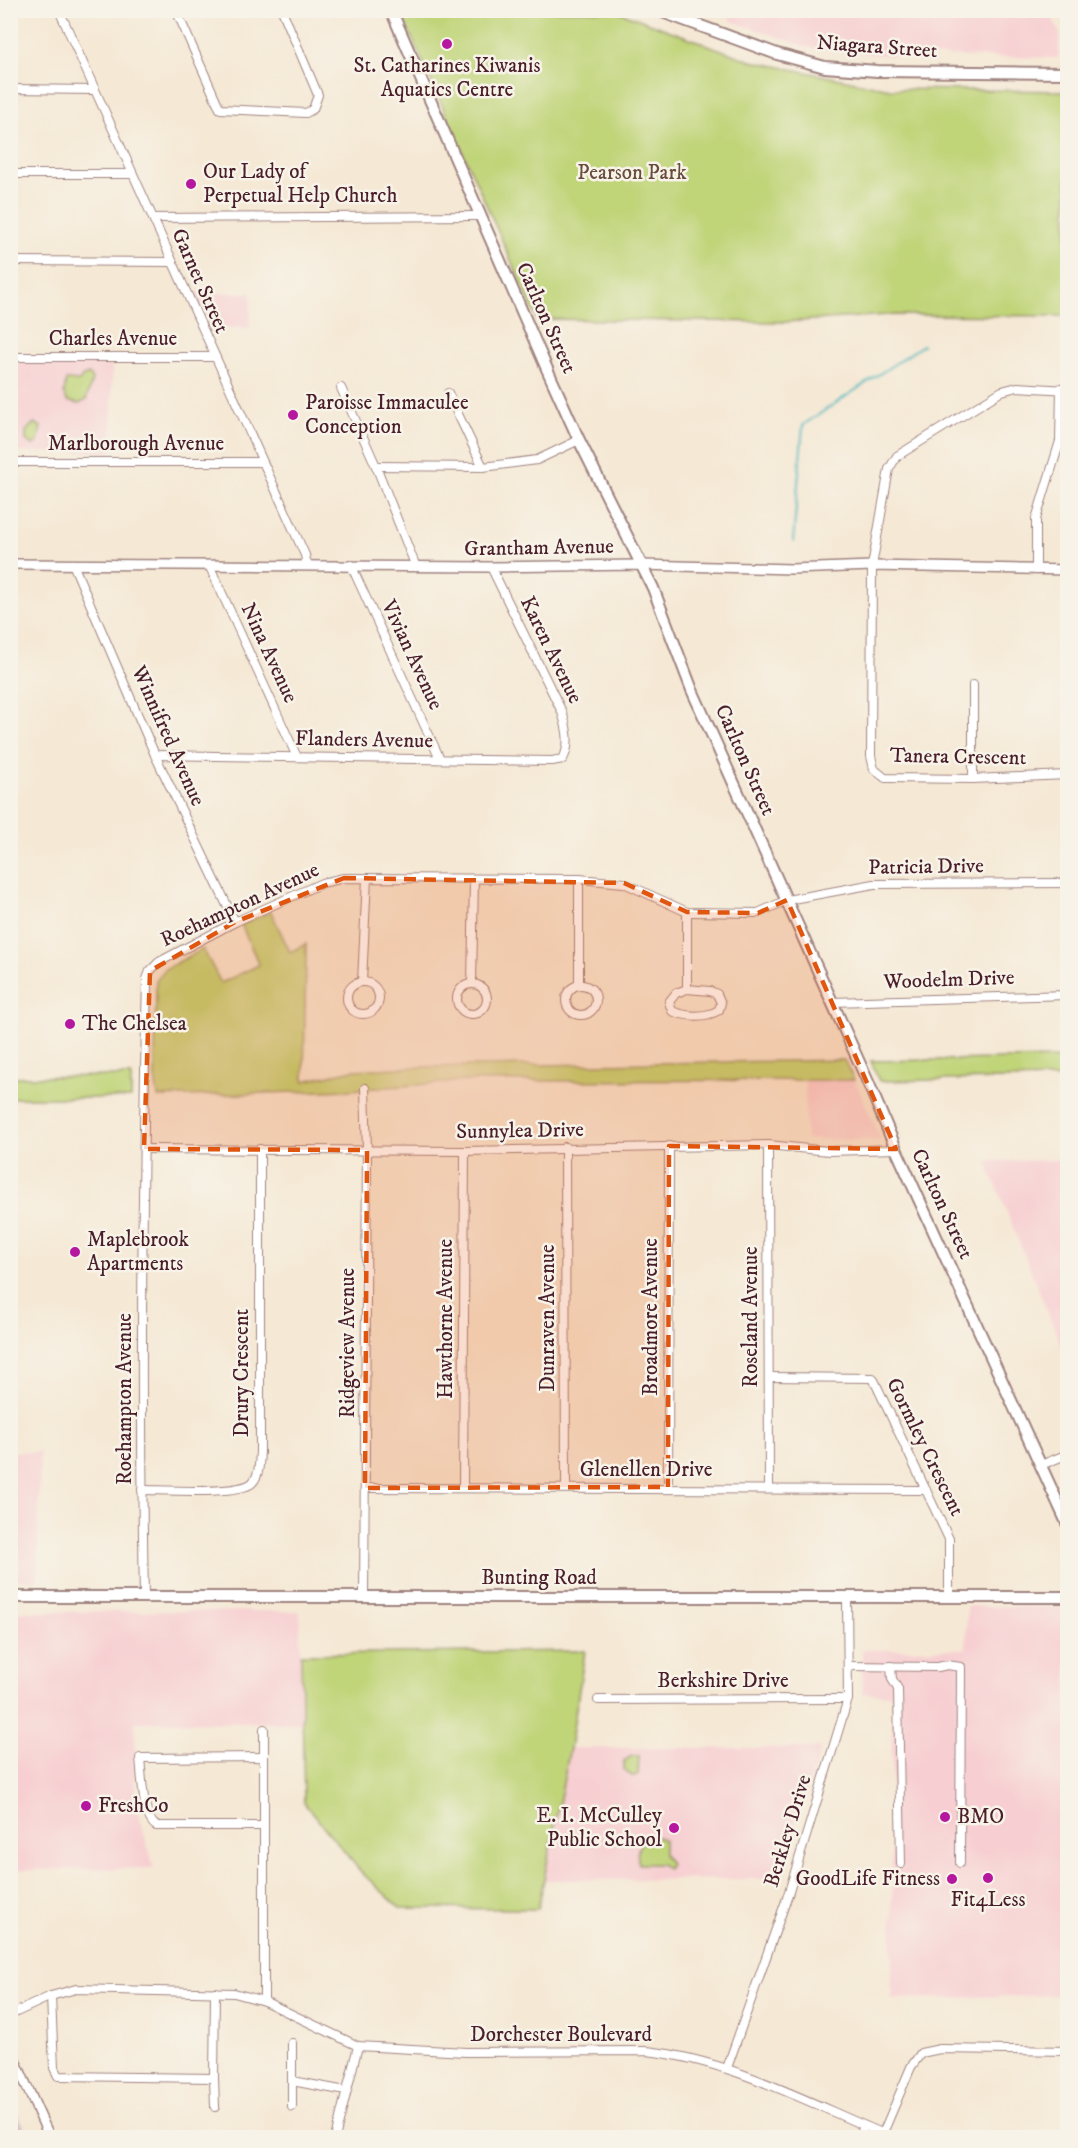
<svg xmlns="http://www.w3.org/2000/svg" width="1078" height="2148" font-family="'IM FELL DW Pica',serif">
  <rect width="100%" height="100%" fill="#f7f3e8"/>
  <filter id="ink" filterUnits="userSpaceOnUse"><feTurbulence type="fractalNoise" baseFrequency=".0167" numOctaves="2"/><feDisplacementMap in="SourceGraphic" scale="12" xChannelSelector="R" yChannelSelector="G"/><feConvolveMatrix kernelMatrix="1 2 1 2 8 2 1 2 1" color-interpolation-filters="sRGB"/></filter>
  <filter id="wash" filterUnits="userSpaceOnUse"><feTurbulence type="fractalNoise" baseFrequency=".008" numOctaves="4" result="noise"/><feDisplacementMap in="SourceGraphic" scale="24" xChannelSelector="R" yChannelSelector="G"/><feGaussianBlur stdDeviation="1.35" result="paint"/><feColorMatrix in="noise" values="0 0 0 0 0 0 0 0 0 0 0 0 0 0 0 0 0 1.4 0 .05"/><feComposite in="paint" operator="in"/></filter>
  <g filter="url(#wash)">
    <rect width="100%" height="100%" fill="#f5e8d4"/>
    <g fill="#f7cfd2">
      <polygon points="727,11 1049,11 1060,34 1058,58 884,55 807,47 731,21"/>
      <polygon points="195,293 251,293 250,328 210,327"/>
      <polygon points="112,359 112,452 11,452 11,360"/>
      <polygon points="805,1080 854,1080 881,1140 806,1139"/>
      <polygon points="1067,1160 1068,1160 1067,1360 986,1161"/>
      <polygon points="11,1452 40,1452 37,1580 11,1580"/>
      <polygon points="967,1606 1067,1607 1067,1995 892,1999 892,1695 863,1693 862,1650 966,1649"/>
      <polygon points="300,1611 301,1723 135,1722 135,1799 154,1868 11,1870 10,1612"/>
      <polygon points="570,1748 822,1748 775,1879 544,1880"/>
    </g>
    <polygon fill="#d2bdc6" points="10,2100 14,2108 29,2137 11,2137"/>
    <g fill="#c0d478" stroke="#857a52" stroke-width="1.5">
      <polygon points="400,11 617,11 751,61 890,89 1067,91 1067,316 887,315 784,322 537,319"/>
      <polygon points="89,374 92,380 86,400 79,404 67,401 64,394 66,380 79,381 83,376"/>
      <polygon points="34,423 41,427 38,442 33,445 26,440 26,431"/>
      <polygon points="271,912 290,952 306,944 304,1081 353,1070 421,1067 844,1060 854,1080 468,1081 349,1090 158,1097 155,1078 156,981 165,969 203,949 221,983 259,965 241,924"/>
      <polygon points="1067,1058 1067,1078 879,1081 871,1061"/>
      <polygon points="131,1076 131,1098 11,1098 11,1077"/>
      <polygon points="585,1651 570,1748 538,1909 400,1908 362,1873 304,1803 301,1654"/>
      <polygon points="632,1756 639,1756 638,1775 632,1776 624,1769 624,1761"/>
      <path d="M 655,1836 L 664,1840 L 664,1854 L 670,1864 L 667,1869 L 661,1864 L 639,1864 C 635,1849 639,1839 655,1836 Z"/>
    </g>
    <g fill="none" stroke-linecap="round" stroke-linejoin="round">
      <polyline stroke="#45b5bd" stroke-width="2" points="793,542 803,425 923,345"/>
    </g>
  </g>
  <g filter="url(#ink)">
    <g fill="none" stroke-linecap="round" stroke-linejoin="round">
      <defs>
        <g id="minor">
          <polyline points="59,10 305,555 307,566"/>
          <polyline points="176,10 220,109 306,113 313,109 318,95 282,10"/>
          <polyline points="10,89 95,90"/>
          <polyline points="10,174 132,174"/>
          <polyline points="153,218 479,216"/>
          <polyline points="10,261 172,262"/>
          <polyline points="10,357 214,357"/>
          <polyline points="341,388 376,466 416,567"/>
          <polyline points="1068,390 1017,387 1002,391 897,456 889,469 872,566 871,756 874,769 885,778 973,779 1068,775"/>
          <polyline points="448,393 483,467"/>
          <polyline points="10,462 262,462"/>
          <polyline points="376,466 483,467 537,460 579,440"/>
          <polyline points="73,564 155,755 235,922"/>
          <polyline points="209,565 297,757"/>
          <polyline points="351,565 440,759"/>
          <polyline points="1036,570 1036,519 1060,441 1061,388"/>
          <polyline points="973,685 973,779"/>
          <path d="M 155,755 L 552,761 L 563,759 C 571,744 567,728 562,712 L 491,567"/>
          <polyline points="362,982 367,878"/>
          <circle cx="363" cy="998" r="16"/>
          <polyline points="472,983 474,879"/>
          <circle cx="472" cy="999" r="15"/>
          <circle cx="581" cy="1000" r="15"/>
          <polyline points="579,985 579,879"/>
          <path d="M 687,989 L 710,991 L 717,994 L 721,1003 L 719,1010 C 706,1018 686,1017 672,1011 L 669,1002 L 676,993 L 687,989 L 687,912"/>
          <polyline points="832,1002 1068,995"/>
          <polyline points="768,1145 769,1488"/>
          <polyline points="565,1147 566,1488"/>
          <polyline points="144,1149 465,1151 768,1145 829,1151 896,1149"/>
          <polyline points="769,1377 873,1378 949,1539 949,1598"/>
          <polyline points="1041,1465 1068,1454"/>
          <polyline points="668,1487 669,1146"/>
          <polyline points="365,1488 926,1490"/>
          <polyline points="463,1488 465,1151"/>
          <path d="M 142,1490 C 163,1490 239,1495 252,1483 C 260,1475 259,1462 260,1452 L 260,1149"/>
          <path d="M 144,1597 C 140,1391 142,1185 147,979 L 150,971 L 159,962 L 235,922 L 322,883 L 344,878 L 579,879 L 624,883 L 687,912 L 758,913 L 787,900 L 874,884 L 1068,883"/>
          <polyline points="364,1598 367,1150 365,1088"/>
          <polyline points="848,1666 938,1667 947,1665 961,1667 960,1863"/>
          <polyline points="891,1666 892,1679 898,1689 901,1864"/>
          <polyline points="598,1700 848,1699"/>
          <polyline points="264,1729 264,2001"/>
          <path d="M 264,1757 L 140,1758 C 142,1774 142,1817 156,1826 L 264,1826"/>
          <polyline points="51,1996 54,2068 58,2076 214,2078 215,1992"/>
          <path d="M 10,2015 L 51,1996 L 76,1989 L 234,1993 L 264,2001 L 358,2046 L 466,2052 L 647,2051 C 735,2061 812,2105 894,2138"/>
          <polyline points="292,2043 292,2081 346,2091"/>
          <polyline points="727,2068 788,1895 848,1699 847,1598"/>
          <polyline points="214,2078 215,2107"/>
          <polyline points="292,2107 292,2081"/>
          <polyline points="883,2133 911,2067 921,2053 940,2049 1068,2051"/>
          <polyline points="335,2138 358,2046"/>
          <polyline points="859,2138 864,2126"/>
        </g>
        <g id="tertiary">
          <polyline points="10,564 491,567 641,565 792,569 872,566 1068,570"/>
          <polyline points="10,2049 50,2138"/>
        </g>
        <g id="secondary">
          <polyline points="391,10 547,369 579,440 653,588 692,690 868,1082 896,1149 1068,1525"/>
          <polyline points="657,10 777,54 825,67 877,71 1068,73"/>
          <polyline points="10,1597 1068,1597"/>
        </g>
      </defs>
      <use href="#minor" stroke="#a08480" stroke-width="10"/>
      <use href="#tertiary" stroke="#a08480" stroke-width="12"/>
      <use href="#secondary" stroke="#a08480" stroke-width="14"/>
      <use href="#minor" stroke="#fff" stroke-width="8"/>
      <use href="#tertiary" stroke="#fff" stroke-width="9"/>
      <use href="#secondary" stroke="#fff" stroke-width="10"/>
    </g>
  </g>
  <path fill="#e0560e" fill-opacity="0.2" stroke="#e0560e" stroke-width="4.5" stroke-dasharray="12 8" stroke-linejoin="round" d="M 344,878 L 624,883 L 687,912 L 758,913 L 787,900 L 896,1149 L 669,1146 L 668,1487 L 365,1488 L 367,1150 L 144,1149 L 150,971 L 235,922 Z"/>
  <g fill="#b5179e" stroke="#f7f3e8" stroke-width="2">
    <circle cx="447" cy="44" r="6"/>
    <circle cx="191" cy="184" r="6"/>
    <circle cx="293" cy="415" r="6"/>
    <circle cx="70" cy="1024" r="6"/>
    <circle cx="75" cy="1252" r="6"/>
    <circle cx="86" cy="1806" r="6"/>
    <circle cx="945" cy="1817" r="6"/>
    <circle cx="674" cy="1828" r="6"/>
    <circle cx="988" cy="1878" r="6"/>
    <circle cx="952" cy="1879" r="6"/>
  </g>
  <g text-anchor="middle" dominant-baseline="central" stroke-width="5" stroke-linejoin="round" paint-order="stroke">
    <g font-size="21" fill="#4a1f2b" stroke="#f7f3e8">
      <text transform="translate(877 47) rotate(4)">Niagara Street</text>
      <text transform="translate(200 281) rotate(66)">Garnet Street</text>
      <text transform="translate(546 318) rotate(66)">Carlton Street</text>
      <text x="113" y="339">Charles Avenue</text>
      <text x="136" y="444">Marlborough Avenue</text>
      <text transform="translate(539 548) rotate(-1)">Grantham Avenue</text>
      <text transform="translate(551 650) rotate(64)">Karen Avenue</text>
      <text transform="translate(269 653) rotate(65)">Nina Avenue</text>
      <text transform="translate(412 655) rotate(65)">Vivian Avenue</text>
      <text transform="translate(168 736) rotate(66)">Winnifred Avenue</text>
      <text transform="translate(364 740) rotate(1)">Flanders Avenue</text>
      <text transform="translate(958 757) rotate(1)">Tanera Crescent</text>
      <text transform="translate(745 760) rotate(66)">Carlton Street</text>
      <text transform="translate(926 867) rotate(-1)">Patricia Drive</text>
      <text transform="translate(240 905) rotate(-25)">Roehampton Avenue</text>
      <text transform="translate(949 980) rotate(-2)">Woodelm Drive</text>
      <text transform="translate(520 1131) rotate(-1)">Sunnylea Drive</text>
      <text transform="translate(942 1204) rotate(65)">Carlton Street</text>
      <text transform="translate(651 1317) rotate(-90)">Broadmore Avenue</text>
      <text transform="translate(751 1317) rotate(-90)">Roseland Avenue</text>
      <text transform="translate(548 1318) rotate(-90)">Dunraven Avenue</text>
      <text transform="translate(446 1319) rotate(-90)">Hawthorne Avenue</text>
      <text transform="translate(348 1343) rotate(-90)">Ridgeview Avenue</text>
      <text transform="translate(242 1373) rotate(-90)">Drury Crescent</text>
      <text transform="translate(125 1399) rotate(-90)">Roehampton Avenue</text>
      <text transform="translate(925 1447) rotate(64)">Gormley Crescent</text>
      <text x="646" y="1470">Glenellen Drive</text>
      <text x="539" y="1578">Bunting Road</text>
      <text x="723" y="1681">Berkshire Drive</text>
      <text transform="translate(788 1831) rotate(-73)">Berkley Drive</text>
      <text x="561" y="2035">Dorchester Boulevard</text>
    </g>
    <g font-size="21" fill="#4a1f2b" stroke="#f7f3e8" text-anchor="start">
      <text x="447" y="66" text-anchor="middle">St. Catharines Kiwanis<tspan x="447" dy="24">Aquatics Centre</tspan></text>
      <text x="203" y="172">Our Lady of<tspan x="203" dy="24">Perpetual Help Church</tspan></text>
      <text x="305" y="403">Paroisse Immaculee<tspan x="305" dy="24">Conception</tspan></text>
      <text x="82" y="1024">The Chelsea</text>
      <text x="87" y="1240">Maplebrook<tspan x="87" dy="24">Apartments</tspan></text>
      <text x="98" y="1806">FreshCo</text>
      <text x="662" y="1816" text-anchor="end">E. I. McCulley<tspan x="662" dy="24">Public School</tspan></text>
      <text x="957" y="1817">BMO</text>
      <text x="940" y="1879" text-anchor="end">GoodLife Fitness</text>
      <text x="988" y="1900" text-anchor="middle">Fit4Less</text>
    </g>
    <g font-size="21" fill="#684c3e" stroke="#f7f3e8">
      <text x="632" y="173">Pearson Park</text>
    </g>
  </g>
  <rect width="1078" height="2148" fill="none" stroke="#f7f3e8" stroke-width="36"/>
</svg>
